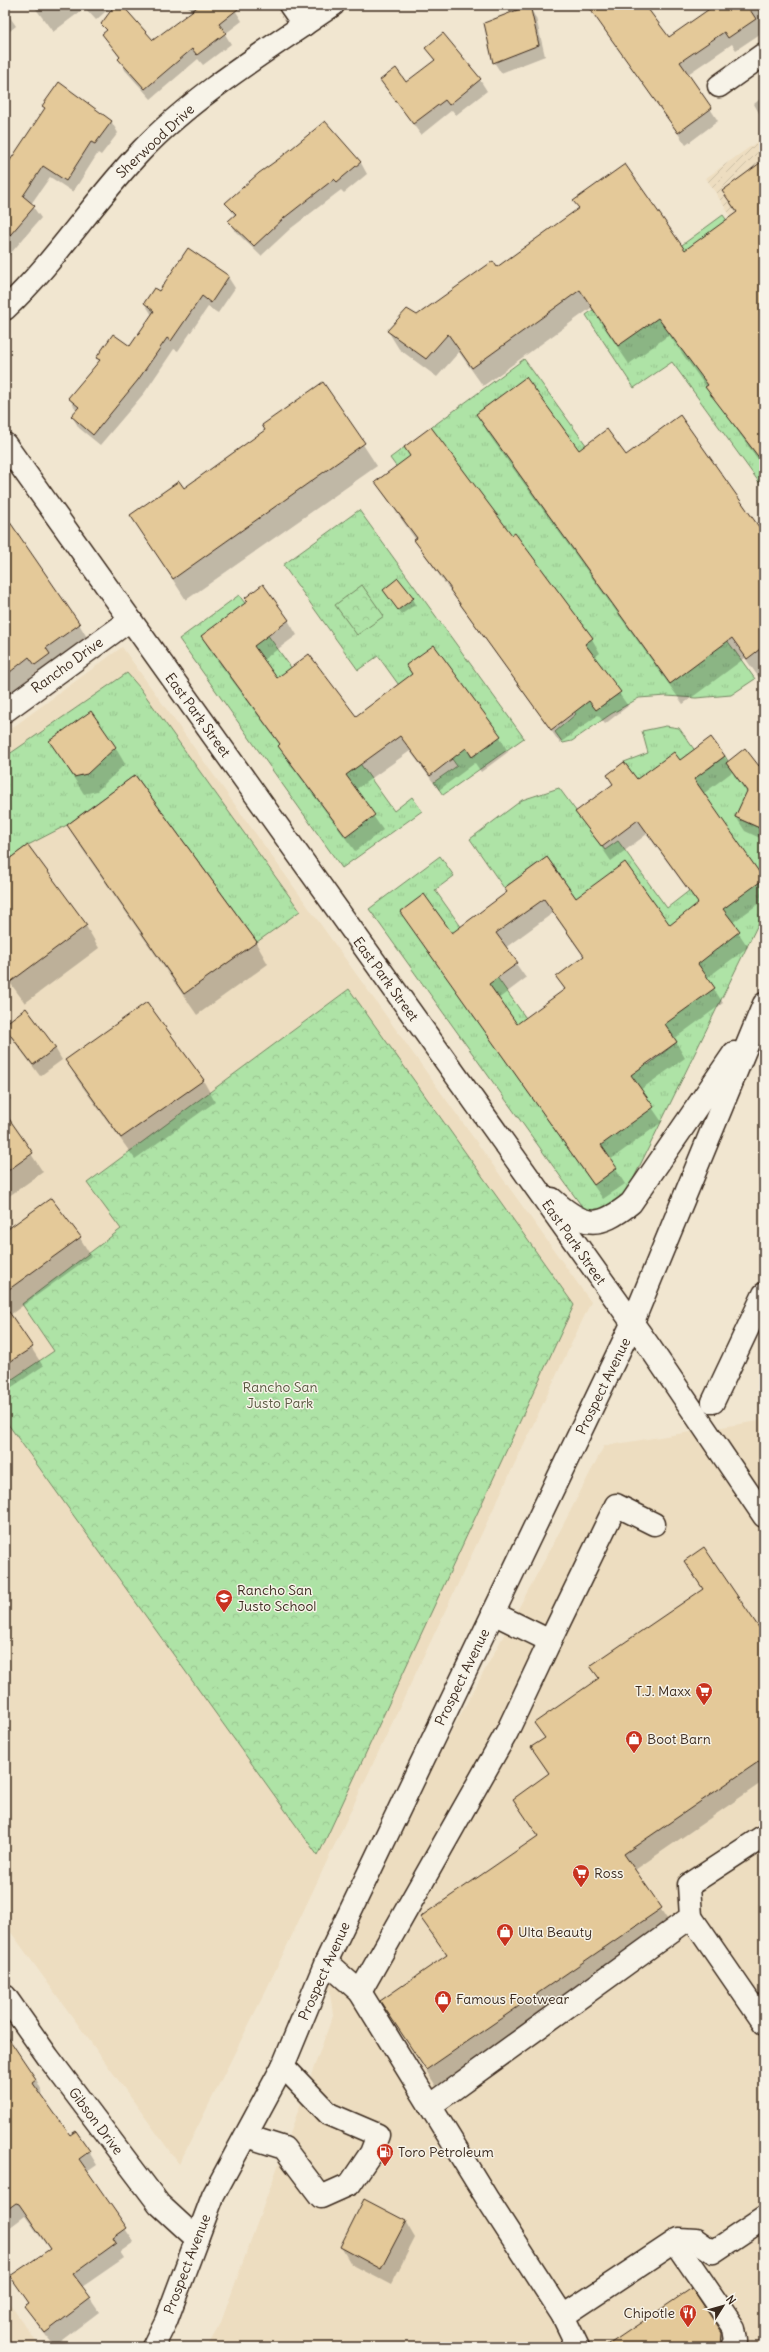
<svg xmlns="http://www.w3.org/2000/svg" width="769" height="2352" font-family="Delius,sans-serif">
  <defs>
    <pattern id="industrial-furrows" width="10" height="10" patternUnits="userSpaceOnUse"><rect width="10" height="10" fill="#edddc0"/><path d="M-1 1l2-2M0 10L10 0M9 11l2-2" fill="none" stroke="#ccbea5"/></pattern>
    <pattern id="grass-tufts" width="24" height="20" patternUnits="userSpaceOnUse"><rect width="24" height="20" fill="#aee3a6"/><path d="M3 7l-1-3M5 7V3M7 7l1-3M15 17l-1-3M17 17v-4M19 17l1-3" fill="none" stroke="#97c38e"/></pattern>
    <pattern id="park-crowns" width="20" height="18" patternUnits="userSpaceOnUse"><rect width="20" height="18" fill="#aee3a6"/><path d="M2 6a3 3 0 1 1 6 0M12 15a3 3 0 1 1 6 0" fill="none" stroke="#97c38e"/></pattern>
  </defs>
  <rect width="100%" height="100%" fill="#f1e6d0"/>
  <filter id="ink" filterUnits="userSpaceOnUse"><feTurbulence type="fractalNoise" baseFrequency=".025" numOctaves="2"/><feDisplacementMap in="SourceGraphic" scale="8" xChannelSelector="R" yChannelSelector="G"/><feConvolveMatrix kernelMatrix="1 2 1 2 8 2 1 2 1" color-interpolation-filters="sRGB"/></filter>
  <g filter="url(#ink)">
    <g fill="#edddc0">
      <polygon points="122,647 591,1302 268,1986 179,2164 5,1924 5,733"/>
      <polygon points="764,1351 764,2347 207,2347 220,2325 333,2015 326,1962 549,1552 604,1446 759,1421 760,1361"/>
      <polygon points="5,2297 40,2347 5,2347"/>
    </g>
    <polygon fill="url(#industrial-furrows)" points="764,137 764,268 706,178"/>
    <g fill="url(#grass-tufts)" stroke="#748662">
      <polygon points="723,215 764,273 764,489 672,362 634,388 586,315"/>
      <polygon points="524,359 755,679 731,695 696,698 666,696 639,698 611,714 572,741 563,743 555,732 576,714 390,458"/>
      <polygon points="359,510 524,738 443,795 434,782 457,766 378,656 358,670 283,565"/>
      <polygon points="239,595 394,811 412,797 422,811 342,868 179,639"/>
      <polygon points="127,673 140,688 300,911 257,942 135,775 67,825 28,845 5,862 5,757"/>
      <polygon points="666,726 679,728 708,769 725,756 728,761 726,763 748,791 735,817 764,830 764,912 622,1202 594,1212 583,1208 369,909 440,856 454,876 435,890 572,1083 629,1041 648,1065 677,1042 547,857 504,888 470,839 522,800 559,788 605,850 618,841 667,908 708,876 624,762 648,753 642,731"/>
    </g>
    <g fill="url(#park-crowns)" stroke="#748662">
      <polygon points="362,585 384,616 357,635 335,605"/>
      <polygon points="349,989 574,1305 318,1856 5,1420 5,1384 54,1351 22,1304 121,1229 87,1183"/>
    </g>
    <g fill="#0003" fill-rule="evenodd">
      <polygon points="33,5 113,5 96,20 85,8 53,32"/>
      <polygon points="116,5 121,5 153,42 192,12 187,5 232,5 242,21 225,34 231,44 203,65 198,59 151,99 125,70 120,58 103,34 107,31 102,24"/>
      <polygon points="588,5 644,5 668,39 708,11 706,5 764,5 764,25 760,28 763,32 736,50 732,44 688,74 718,121 686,145"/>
      <polygon points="529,7 536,18 545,56 501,73 494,62"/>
      <polygon points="5,10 16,26 5,35"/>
      <polygon points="443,34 480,80 487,91 456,115 452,110 421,135 381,80 406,83 435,61 426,48"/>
      <polygon points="764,96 764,122 754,104"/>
      <polygon points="111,121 118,133 101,155 98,153 73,192 50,177 31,204 41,218 5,260 5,169"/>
      <polygon points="325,122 361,163 367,174 344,193 341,190 290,229 261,256 236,232 229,221 235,216 226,203"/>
      <polygon points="764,161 764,468 669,335 629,364 591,308 483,386 459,352 437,377 399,349 388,331 417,317 497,268 579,209 575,201 684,251 737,214 723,191"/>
      <polygon points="228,277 235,288 218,313 208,307 178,351 174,349 145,392 100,445 79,428 72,416 77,411 69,398 100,362 97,358 130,347 152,315 145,304 159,293"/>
      <polygon points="323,383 377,466 186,600 131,515 183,489 266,431"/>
      <polygon points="477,414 578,451 625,456 764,536 764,676 760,679 745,658 683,704 489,435"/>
      <polygon points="376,483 512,536 515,534 592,639 600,653 594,658 628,706 605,724 598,715 560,743 424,554 416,540"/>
      <polygon points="5,532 79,624 88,639 44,679 38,671 5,697"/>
      <polygon points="387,595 413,599 416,604 402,614"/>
      <polygon points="288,620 297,635 263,660 277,679 356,717 412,675 407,666 500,737 508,752 481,772 475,763 439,790 410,751 355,790 383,830 355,851 288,761 280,745 211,652 202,637"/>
      <path d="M 710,738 L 728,762 L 764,774 L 764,840 L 745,831 L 736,817 L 747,793 L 732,772 L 703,794 L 764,878 L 764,900 L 732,923 L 748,947 L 707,978 L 723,1003 L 674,1039 L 685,1058 L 640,1090 L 662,1122 L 610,1160 L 625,1184 L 603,1199 L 401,912 L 451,934 L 508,893 L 575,899 L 669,926 L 698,904 L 647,834 L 611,861 L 577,812 L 637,780 L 680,761 ZM 553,913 L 584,957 L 557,977 L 565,990 L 517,1026 L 498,999 L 526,978 L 505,948 Z"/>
      <polygon points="50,741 115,747 125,764 97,791 84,794"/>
      <polygon points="68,826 256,943 268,964 197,1015 81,847"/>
      <polygon points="28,846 86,926 99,948 25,1003 5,976 5,863"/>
      <polygon points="5,1025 55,1048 62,1060 40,1076 11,1037"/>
      <polygon points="66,1060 203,1080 215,1102 135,1159 79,1082"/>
      <polygon points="5,1088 11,1099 5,1104"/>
      <polygon points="5,1115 43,1172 5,1199"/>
      <polygon points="5,1232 80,1238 91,1256 10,1315 43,1366 6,1391"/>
      <polygon points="685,1561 764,1636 764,1781 635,1870 671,1925 436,2086 381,2001 447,1956 421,1917 538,1837 514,1799 549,1774 532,1748 545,1739 536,1723 599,1679 592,1667 703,1590"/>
      <polygon points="5,2035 36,2079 43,2093 40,2095 69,2137 75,2132 89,2152 97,2165 87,2172 134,2242 120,2252 124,2258 82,2287 99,2312 54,2346 34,2320 26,2306 29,2304 12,2277 50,2250 25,2216 5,2231"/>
      <polygon points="405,2221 415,2238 391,2285 351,2264 341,2247"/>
      <polygon points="721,2333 729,2347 617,2347"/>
    </g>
    <g fill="#e4c999" stroke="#3b2a1e" fill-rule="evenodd">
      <polygon points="115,5 122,5 153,40 200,5 243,5 219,24 226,33 197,55 192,49 145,89 118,59 120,57 102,34 107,30 101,24"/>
      <polygon points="530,5 539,45 493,63 484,23"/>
      <polygon points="587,5 645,5 669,37 715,5 747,5 756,19 728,38 724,32 680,62 712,108 678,133"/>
      <polygon points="443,33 481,79 449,105 445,100 413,124 380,80 396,68 406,82 435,60 425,48"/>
      <polygon points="59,82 112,121 95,144 91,142 66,181 43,166 23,196 35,206 5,241 5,168 45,108 42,106"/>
      <polygon points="325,121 361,162 337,182 334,179 284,218 254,246 228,221 236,214 225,203 259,173 280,158"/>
      <polygon points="764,160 764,464 705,387 708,385 658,318 618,346 580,290 472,368 448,334 426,359 387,331 407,309 417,315 493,261 497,267 579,208 573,201 625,164 685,250 737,212 722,191"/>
      <polygon points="188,248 229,276 211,303 202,296 171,341 167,338 138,380 93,435 71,416 79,407 68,398 100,360 96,358 113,334 130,346 154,311 144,303 154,288 159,291"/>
      <polygon points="526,377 579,450 607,429 626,455 680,415 764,534 764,646 747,659 732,638 670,684 476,414"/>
      <polygon points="323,382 365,443 173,579 130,515 179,481 184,488 265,430 262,425"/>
      <polygon points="431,427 512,535 515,533 593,638 585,644 621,692 596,710 589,701 551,730 450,590 451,589 414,540 417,538 375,482 410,456 404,447"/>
      <polygon points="5,515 80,624 46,648 50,654 35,665 29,657 5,676"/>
      <polygon points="398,578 414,598 398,610 383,590"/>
      <polygon points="263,584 289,620 254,646 277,678 309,654 356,716 412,674 406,665 434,645 501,736 472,757 466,748 430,776 400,736 346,775 375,815 346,837 278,746 280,744 201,636 248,601 245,598"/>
      <polygon points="91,711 116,747 87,774 74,777 49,741"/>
      <path d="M 711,737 L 725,756 L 694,779 L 764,879 L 723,909 L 740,931 L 698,964 L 715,988 L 665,1024 L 677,1042 L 631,1075 L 654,1107 L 601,1145 L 617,1168 L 594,1185 L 400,912 L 424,894 L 452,933 L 507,892 L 504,888 L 547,857 L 576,898 L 625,862 L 670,925 L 698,903 L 638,820 L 602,847 L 575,812 L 613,784 L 607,775 L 624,762 L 637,779 L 674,752 L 680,760 ZM 544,899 L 584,956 L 556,977 L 565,989 L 517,1024 L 489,984 L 518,963 L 496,933 Z"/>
      <polygon points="745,748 759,766 764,756 764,830 735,817 747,791 726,763"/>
      <polygon points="135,775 257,942 184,994 67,825"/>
      <polygon points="28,845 87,925 5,986 5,862"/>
      <polygon points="147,1002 204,1080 121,1138 65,1060"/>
      <polygon points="26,1008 56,1048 33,1065 5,1028 5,1024"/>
      <polygon points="5,1113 33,1153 5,1173"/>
      <polygon points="51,1198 81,1237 5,1292 5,1231"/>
      <polygon points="5,1306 33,1347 5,1365"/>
      <polygon points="704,1547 764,1635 764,1758 624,1854 662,1908 426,2070 380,2001 447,1955 420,1917 538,1836 513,1799 549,1773 531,1747 545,1738 534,1723 599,1678 590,1666 703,1589 684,1561"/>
      <polygon points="5,2033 36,2079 32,2082 70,2135 76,2131 90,2151 79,2159 127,2228 113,2238 116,2243 73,2274 91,2298 45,2333 24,2306 29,2303 10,2276 50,2249 19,2204 16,2203 5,2211"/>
      <polygon points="364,2199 406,2221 381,2269 340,2247"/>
      <polygon points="692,2288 722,2333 721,2345 718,2347 605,2347"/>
    </g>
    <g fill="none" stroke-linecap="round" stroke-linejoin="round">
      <defs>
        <g id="minor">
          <polyline points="290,5 304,25"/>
          <polyline points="719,86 764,54"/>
          <path d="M 5,309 C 56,261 94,200 142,150 C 194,95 271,48 333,5"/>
          <polyline points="5,444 649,1346 764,1516"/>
          <polyline points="5,711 130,620"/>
          <path d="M 552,1199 C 583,1227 598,1230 631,1203 L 734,1053"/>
          <polyline points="713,1402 764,1294"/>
          <polyline points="493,1613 550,1641 616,1505 654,1524"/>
          <polyline points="691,1917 764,2023"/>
          <polyline points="326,1962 360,1992 488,2200 563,2316 679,2239 696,2240 713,2252 764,2218"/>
          <polyline points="360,1992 507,1732 550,1641"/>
          <polyline points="5,1996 48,2057 159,2204 197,2239"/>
          <polyline points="430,2106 691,1917 689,1885 764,1836"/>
          <polyline points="246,2136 284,2148 321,2197 350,2184 371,2153 378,2135 329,2114 283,2066"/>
          <polyline points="675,2242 734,2328 736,2341 733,2347"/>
          <polyline points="563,2316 578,2347"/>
          <polyline points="153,2347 166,2321 213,2196 283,2066 326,1962 632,1324 764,1004"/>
        </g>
      </defs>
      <use href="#minor" stroke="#3b2a1e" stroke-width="25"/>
      <use href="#minor" stroke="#f7f3e8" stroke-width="22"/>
    </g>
  </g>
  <defs>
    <symbol id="school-pin" viewBox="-11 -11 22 30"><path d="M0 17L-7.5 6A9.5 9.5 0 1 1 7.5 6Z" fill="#c8321e" stroke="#f7f3e8"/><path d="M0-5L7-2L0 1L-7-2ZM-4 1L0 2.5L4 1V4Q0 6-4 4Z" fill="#fff"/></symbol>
    <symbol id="supermarket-pin" viewBox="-11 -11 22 30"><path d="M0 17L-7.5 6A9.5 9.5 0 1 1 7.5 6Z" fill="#c8321e" stroke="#f7f3e8"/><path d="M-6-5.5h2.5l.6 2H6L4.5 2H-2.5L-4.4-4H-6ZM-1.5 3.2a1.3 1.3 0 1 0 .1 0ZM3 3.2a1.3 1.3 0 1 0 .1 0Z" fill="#fff"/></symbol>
    <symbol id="shop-pin" viewBox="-11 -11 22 30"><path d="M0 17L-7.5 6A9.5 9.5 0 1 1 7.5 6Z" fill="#c8321e" stroke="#f7f3e8"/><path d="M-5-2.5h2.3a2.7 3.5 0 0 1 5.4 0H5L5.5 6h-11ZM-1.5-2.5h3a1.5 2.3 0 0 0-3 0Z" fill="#fff"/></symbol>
    <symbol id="fuel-pin" viewBox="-11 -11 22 30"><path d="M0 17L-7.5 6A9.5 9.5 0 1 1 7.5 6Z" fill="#c8321e" stroke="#f7f3e8"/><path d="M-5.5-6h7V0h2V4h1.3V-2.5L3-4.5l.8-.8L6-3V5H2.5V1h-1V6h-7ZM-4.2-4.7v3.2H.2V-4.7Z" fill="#fff"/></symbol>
    <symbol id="restaurant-pin" viewBox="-11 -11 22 30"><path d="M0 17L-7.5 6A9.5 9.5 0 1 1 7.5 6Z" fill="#c8321e" stroke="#f7f3e8"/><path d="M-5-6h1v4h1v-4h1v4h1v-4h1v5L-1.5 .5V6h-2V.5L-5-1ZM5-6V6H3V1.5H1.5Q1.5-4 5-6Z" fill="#fff"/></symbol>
  </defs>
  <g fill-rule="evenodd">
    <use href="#school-pin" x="214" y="1588" width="20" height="27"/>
    <use href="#supermarket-pin" x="694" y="1681" width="20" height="27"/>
    <use href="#shop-pin" x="624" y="1729" width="20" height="27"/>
    <use href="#supermarket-pin" x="571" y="1863" width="20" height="27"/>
    <use href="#shop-pin" x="495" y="1922" width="20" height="27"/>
    <use href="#shop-pin" x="433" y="1989" width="20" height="27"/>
    <use href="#fuel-pin" x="375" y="2142" width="20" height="27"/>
    <use href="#restaurant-pin" x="678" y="2303" width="20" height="27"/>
  </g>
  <g text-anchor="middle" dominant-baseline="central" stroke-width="3" stroke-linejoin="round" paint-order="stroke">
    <g font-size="14" fill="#3b2a1e" stroke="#f7f3e8">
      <text transform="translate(155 141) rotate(-43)">Sherwood Drive</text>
      <text transform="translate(67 665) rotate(-36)">Rancho Drive</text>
      <text transform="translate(198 715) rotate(54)">East Park Street</text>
      <text transform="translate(386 979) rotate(54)">East Park Street</text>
      <text transform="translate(574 1242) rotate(55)">East Park Street</text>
      <text transform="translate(603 1386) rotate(-64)">Prospect Avenue</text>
      <text transform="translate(462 1677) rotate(-64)">Prospect Avenue</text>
      <text transform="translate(324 1971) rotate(-66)">Prospect Avenue</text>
      <text transform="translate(96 2121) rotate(53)">Gibson Drive</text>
      <text transform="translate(187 2264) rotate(-69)">Prospect Avenue</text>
    </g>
    <g font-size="14" fill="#585840" stroke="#f7f3e8">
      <text x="280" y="1387">Rancho San<tspan x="280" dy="16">Justo Park</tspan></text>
    </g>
    <g font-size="14" fill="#3b2a1e" stroke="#f7f3e8" text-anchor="start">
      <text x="237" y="1590">Rancho San<tspan x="237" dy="16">Justo School</tspan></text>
      <text x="691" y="1691" text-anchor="end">T.J. Maxx</text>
      <text x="647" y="1739">Boot Barn</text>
      <text x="594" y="1873">Ross</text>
      <text x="518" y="1932">Ulta Beauty</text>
      <text x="456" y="1999">Famous Footwear</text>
      <text x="398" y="2152">Toro Petroleum</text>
      <text x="675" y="2313" text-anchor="end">Chipotle</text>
    </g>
  </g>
  <rect width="769" height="2352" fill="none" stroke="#f7f3e8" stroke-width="20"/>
  <rect x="10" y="10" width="749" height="2332" fill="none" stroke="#3b2a1e" stroke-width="1.5" filter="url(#ink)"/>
  <g transform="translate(723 2306) rotate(53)" stroke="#f7f3e8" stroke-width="3" paint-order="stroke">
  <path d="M0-3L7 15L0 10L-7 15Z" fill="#3b2a1e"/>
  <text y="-6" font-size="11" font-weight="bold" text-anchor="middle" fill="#3b2a1e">N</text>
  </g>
</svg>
